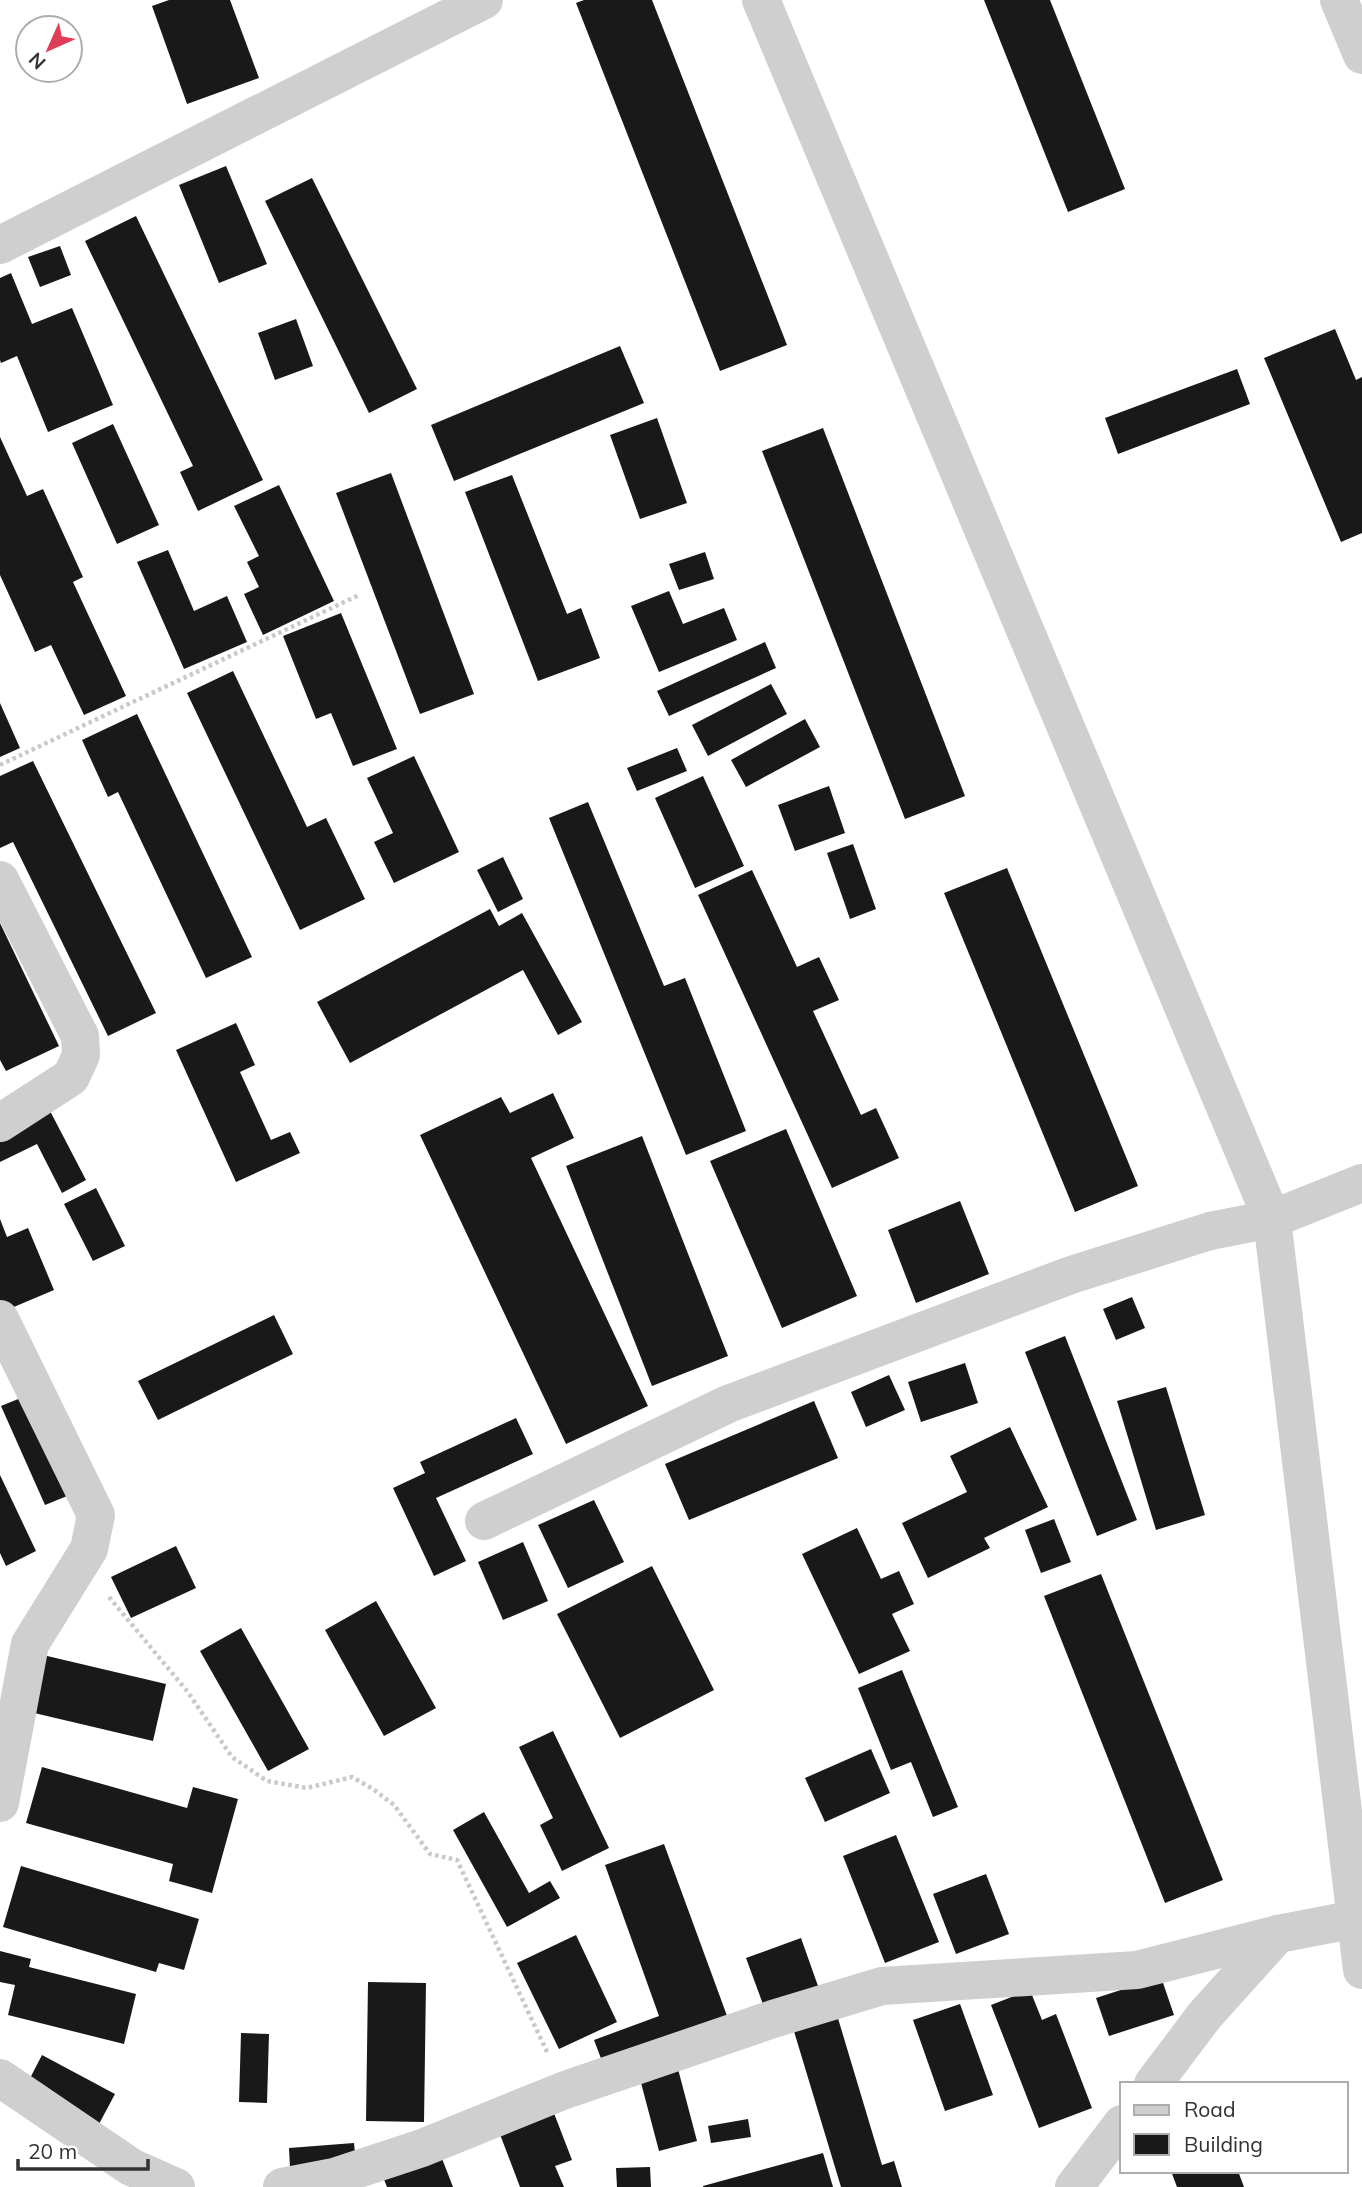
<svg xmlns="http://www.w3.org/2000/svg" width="1362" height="2187" font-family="Mulish,sans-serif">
  <rect width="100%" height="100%" fill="#fff"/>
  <g fill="#191919">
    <polygon points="169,0 230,0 259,78 187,104 152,6"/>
    <polygon points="584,0 652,0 787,345 720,371 576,3"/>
    <polygon points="984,0 1050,0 1125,189 1068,212"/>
    <polygon points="226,166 267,264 219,283 179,185"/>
    <polygon points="312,178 417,389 369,413 265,201"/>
    <polygon points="136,216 263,480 198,511 180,472 193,466 85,241"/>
    <polygon points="60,246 71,275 40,287 28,257"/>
    <polygon points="11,273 32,324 72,308 113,405 48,432 17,356 1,363 0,360 0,278"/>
    <polygon points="296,319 313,366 275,380 258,333"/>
    <polygon points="1335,329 1356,380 1362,377 1362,533 1341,542 1264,358"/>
    <polygon points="620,346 644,403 454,481 431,425"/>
    <polygon points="1237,369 1250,404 1118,454 1105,418"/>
    <polygon points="657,418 687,503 640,519 610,435"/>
    <polygon points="113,424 159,525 117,544 72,443"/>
    <polygon points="823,428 965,796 905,819 762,451"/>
    <polygon points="0,437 27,496 43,489 83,577 73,582 126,696 84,715 51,645 35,652 0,575"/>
    <polygon points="391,473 474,694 420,714 336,493"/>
    <polygon points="512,475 567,614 581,608 600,658 538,681 465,492"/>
    <polygon points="279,485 334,601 263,635 244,594 259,587 247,562 259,556 234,506"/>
    <polygon points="168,550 194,611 227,596 247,642 184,669 137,562"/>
    <polygon points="705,552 714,579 679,590 669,564"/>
    <polygon points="669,591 683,624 724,608 737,640 659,672 631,606"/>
    <polygon points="341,613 397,749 353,766 331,713 316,719 283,636"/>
    <polygon points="765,642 776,668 669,716 657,691"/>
    <polygon points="233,671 307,827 326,818 365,899 300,930 187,693"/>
    <polygon points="771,684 787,714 708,756 692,725"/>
    <polygon points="0,703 20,748 0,757"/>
    <polygon points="137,714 252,957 206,978 118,792 108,797 82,740"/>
    <polygon points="805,719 820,747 746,787 731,760"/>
    <polygon points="677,748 687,771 637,791 627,768"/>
    <polygon points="414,756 459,852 394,883 374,842 393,833 367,778"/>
    <polygon points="33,761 156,1013 108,1036 13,842 0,848 0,776"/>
    <polygon points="703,776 744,866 695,888 655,798"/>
    <polygon points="829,786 845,833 795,851 778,805"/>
    <polygon points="588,802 664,986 685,978 746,1131 686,1155 549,818"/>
    <polygon points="853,844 876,909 850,919 827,853"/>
    <polygon points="503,857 523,899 498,912 477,870"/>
    <polygon points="1007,868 1138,1186 1075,1212 944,893"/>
    <polygon points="752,870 797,967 819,957 839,1000 813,1011 861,1115 876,1108 899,1158 832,1188 698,895"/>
    <polygon points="490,909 499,926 522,913 582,1022 558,1035 523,970 350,1063 317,1002"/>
    <polygon points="0,923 59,1046 6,1071 0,1060"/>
    <polygon points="236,1023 255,1065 240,1072 271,1140 290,1132 300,1153 236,1182 176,1050"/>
    <polygon points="553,1093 574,1138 531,1158 648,1406 566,1444 420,1135 501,1097 510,1113"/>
    <polygon points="49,1109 86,1180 62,1193 37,1144 0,1162 0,1134"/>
    <polygon points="786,1129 857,1296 782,1328 710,1161"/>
    <polygon points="642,1136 728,1356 652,1386 566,1166"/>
    <polygon points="96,1188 125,1246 93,1261 64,1204"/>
    <polygon points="960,1201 989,1274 916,1303 888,1230"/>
    <polygon points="0,1219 7,1237 28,1228 54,1290 2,1312 0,1307"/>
    <polygon points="1132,1297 1145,1328 1116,1340 1103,1309"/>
    <polygon points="274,1315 293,1354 158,1420 138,1381"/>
    <polygon points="1065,1336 1137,1520 1097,1536 1025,1352"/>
    <polygon points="965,1363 978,1403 921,1422 908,1382"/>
    <polygon points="889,1375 905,1410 866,1427 851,1392"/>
    <polygon points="1166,1387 1205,1515 1156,1530 1117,1401"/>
    <polygon points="28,1395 72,1494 45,1505 1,1406"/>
    <polygon points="814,1401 838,1458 689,1520 665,1464"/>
    <polygon points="516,1418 533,1454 436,1498 466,1561 434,1576 393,1488 425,1473 420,1462"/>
    <polygon points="1010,1427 1048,1507 984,1538 990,1548 928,1578 902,1523 967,1492 950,1456"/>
    <polygon points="0,1475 36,1551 6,1566 0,1553"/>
    <polygon points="594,1500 624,1562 568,1588 538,1525"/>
    <polygon points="1054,1519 1071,1562 1041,1573 1025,1530"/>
    <polygon points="857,1528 881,1579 899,1571 914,1604 892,1614 910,1651 859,1674 802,1554"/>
    <polygon points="523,1542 548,1601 503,1620 478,1562"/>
    <polygon points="176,1546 196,1588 131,1618 111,1577"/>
    <polygon points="652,1566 714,1690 620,1738 557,1614"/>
    <polygon points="1101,1574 1223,1880 1165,1903 1044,1596"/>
    <polygon points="376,1601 436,1708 384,1736 325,1630"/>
    <polygon points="241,1628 309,1749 268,1771 200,1651"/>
    <polygon points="43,1655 166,1684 153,1741 30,1712"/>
    <polygon points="902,1670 958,1807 933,1817 911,1762 891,1770 858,1688"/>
    <polygon points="553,1731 609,1848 562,1871 540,1825 553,1818 519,1747"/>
    <polygon points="871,1749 890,1793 825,1822 805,1778"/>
    <polygon points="42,1767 187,1808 193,1787 238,1799 212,1893 169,1881 173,1864 26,1823"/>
    <polygon points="484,1812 529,1893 550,1881 560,1898 507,1927 453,1830"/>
    <polygon points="896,1835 939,1942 885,1963 843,1856"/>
    <polygon points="664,1844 730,2024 605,2069 594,2040 659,2016 605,1865"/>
    <polygon points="21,1866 199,1919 184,1970 159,1963 156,1972 3,1927"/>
    <polygon points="986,1874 1009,1934 956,1954 933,1894"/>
    <polygon points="576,1935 617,2022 559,2049 517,1963"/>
    <polygon points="801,1938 818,1986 764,2007 746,1958"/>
    <polygon points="0,1951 31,1959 29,1967 136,1994 124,2044 8,2015 15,1985 0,1982"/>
    <polygon points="1161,1977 1174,2015 1109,2036 1096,1998"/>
    <polygon points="368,1982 426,1983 424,2122 366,2121"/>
    <polygon points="1030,1990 1042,2020 1056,2014 1092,2108 1039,2128 991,2005"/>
    <polygon points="960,2004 993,2095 945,2111 913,2020"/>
    <polygon points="837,2015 882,2165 894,2161 902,2187 841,2187 793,2028"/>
    <polygon points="241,2033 269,2034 267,2103 239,2102"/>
    <polygon points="42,2055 115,2094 99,2124 26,2086"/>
    <polygon points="678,2069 697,2141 659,2151 640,2079"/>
    <polygon points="552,2108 572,2160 555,2166 564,2187 520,2187 498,2129"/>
    <polygon points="748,2119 751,2137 711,2143 708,2126"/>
    <polygon points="354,2143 356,2162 290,2168 289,2148"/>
    <polygon points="823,2153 833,2187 703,2187 703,2186"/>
    <polygon points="441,2156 453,2187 387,2187 383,2177"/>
    <polygon points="650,2167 651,2187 617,2187 616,2168"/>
    <polygon points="1171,2171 1238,2171 1244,2187 1177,2187"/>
  </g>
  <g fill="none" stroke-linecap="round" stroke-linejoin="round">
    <g stroke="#c9c9c9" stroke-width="4.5" stroke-dasharray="3.5 3.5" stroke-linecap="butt">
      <polyline points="0,765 359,595"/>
      <polyline points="109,1597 187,1691 232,1757 267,1781 307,1788 352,1777 373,1789 394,1805 430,1854 457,1860 548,2054"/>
    </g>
    <g stroke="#cfcfcf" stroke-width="38">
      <polyline points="761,0 1272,1219 1362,1970"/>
      <polyline points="1339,0 1362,55"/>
      <polyline points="0,245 484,0"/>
      <polyline points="0,880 80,1036 81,1055 71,1077 0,1123"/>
      <polyline points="0,1319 96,1515 89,1549 30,1644 0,1803"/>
      <polyline points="484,1521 728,1404 1071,1275 1210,1231 1272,1219 1362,1183"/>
      <polyline points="0,2078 131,2167 176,2187"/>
      <polyline points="1153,2084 1205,2015 1278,1934 1356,1919 1362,1922"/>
      <polyline points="282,2187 334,2177 422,2148 565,2090 773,2019 882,1986 1137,1970 1278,1934"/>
      <polyline points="1074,2187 1122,2124"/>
    </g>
  </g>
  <rect x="1120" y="2082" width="228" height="91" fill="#ffffff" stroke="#adadad" stroke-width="2"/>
  <rect x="1134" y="2105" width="35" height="10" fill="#cfcfcf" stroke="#adadad" stroke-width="2"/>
  <text x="1184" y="2117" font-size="21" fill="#323232">Road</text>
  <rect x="1134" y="2134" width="35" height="21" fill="#191919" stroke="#adadad" stroke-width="2"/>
  <text x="1184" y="2152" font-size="21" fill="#323232">Building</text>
  <g transform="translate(49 49) rotate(225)"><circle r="33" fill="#ffffff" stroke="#adadad" stroke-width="2"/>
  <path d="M0-5L12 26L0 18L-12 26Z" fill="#e03e57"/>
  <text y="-10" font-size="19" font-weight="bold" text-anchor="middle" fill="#323232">N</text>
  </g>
  <path d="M18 2159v10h130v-10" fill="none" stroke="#323232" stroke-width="3.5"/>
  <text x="28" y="2159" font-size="21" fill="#323232" stroke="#ffffff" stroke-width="5" paint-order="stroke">20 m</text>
</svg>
